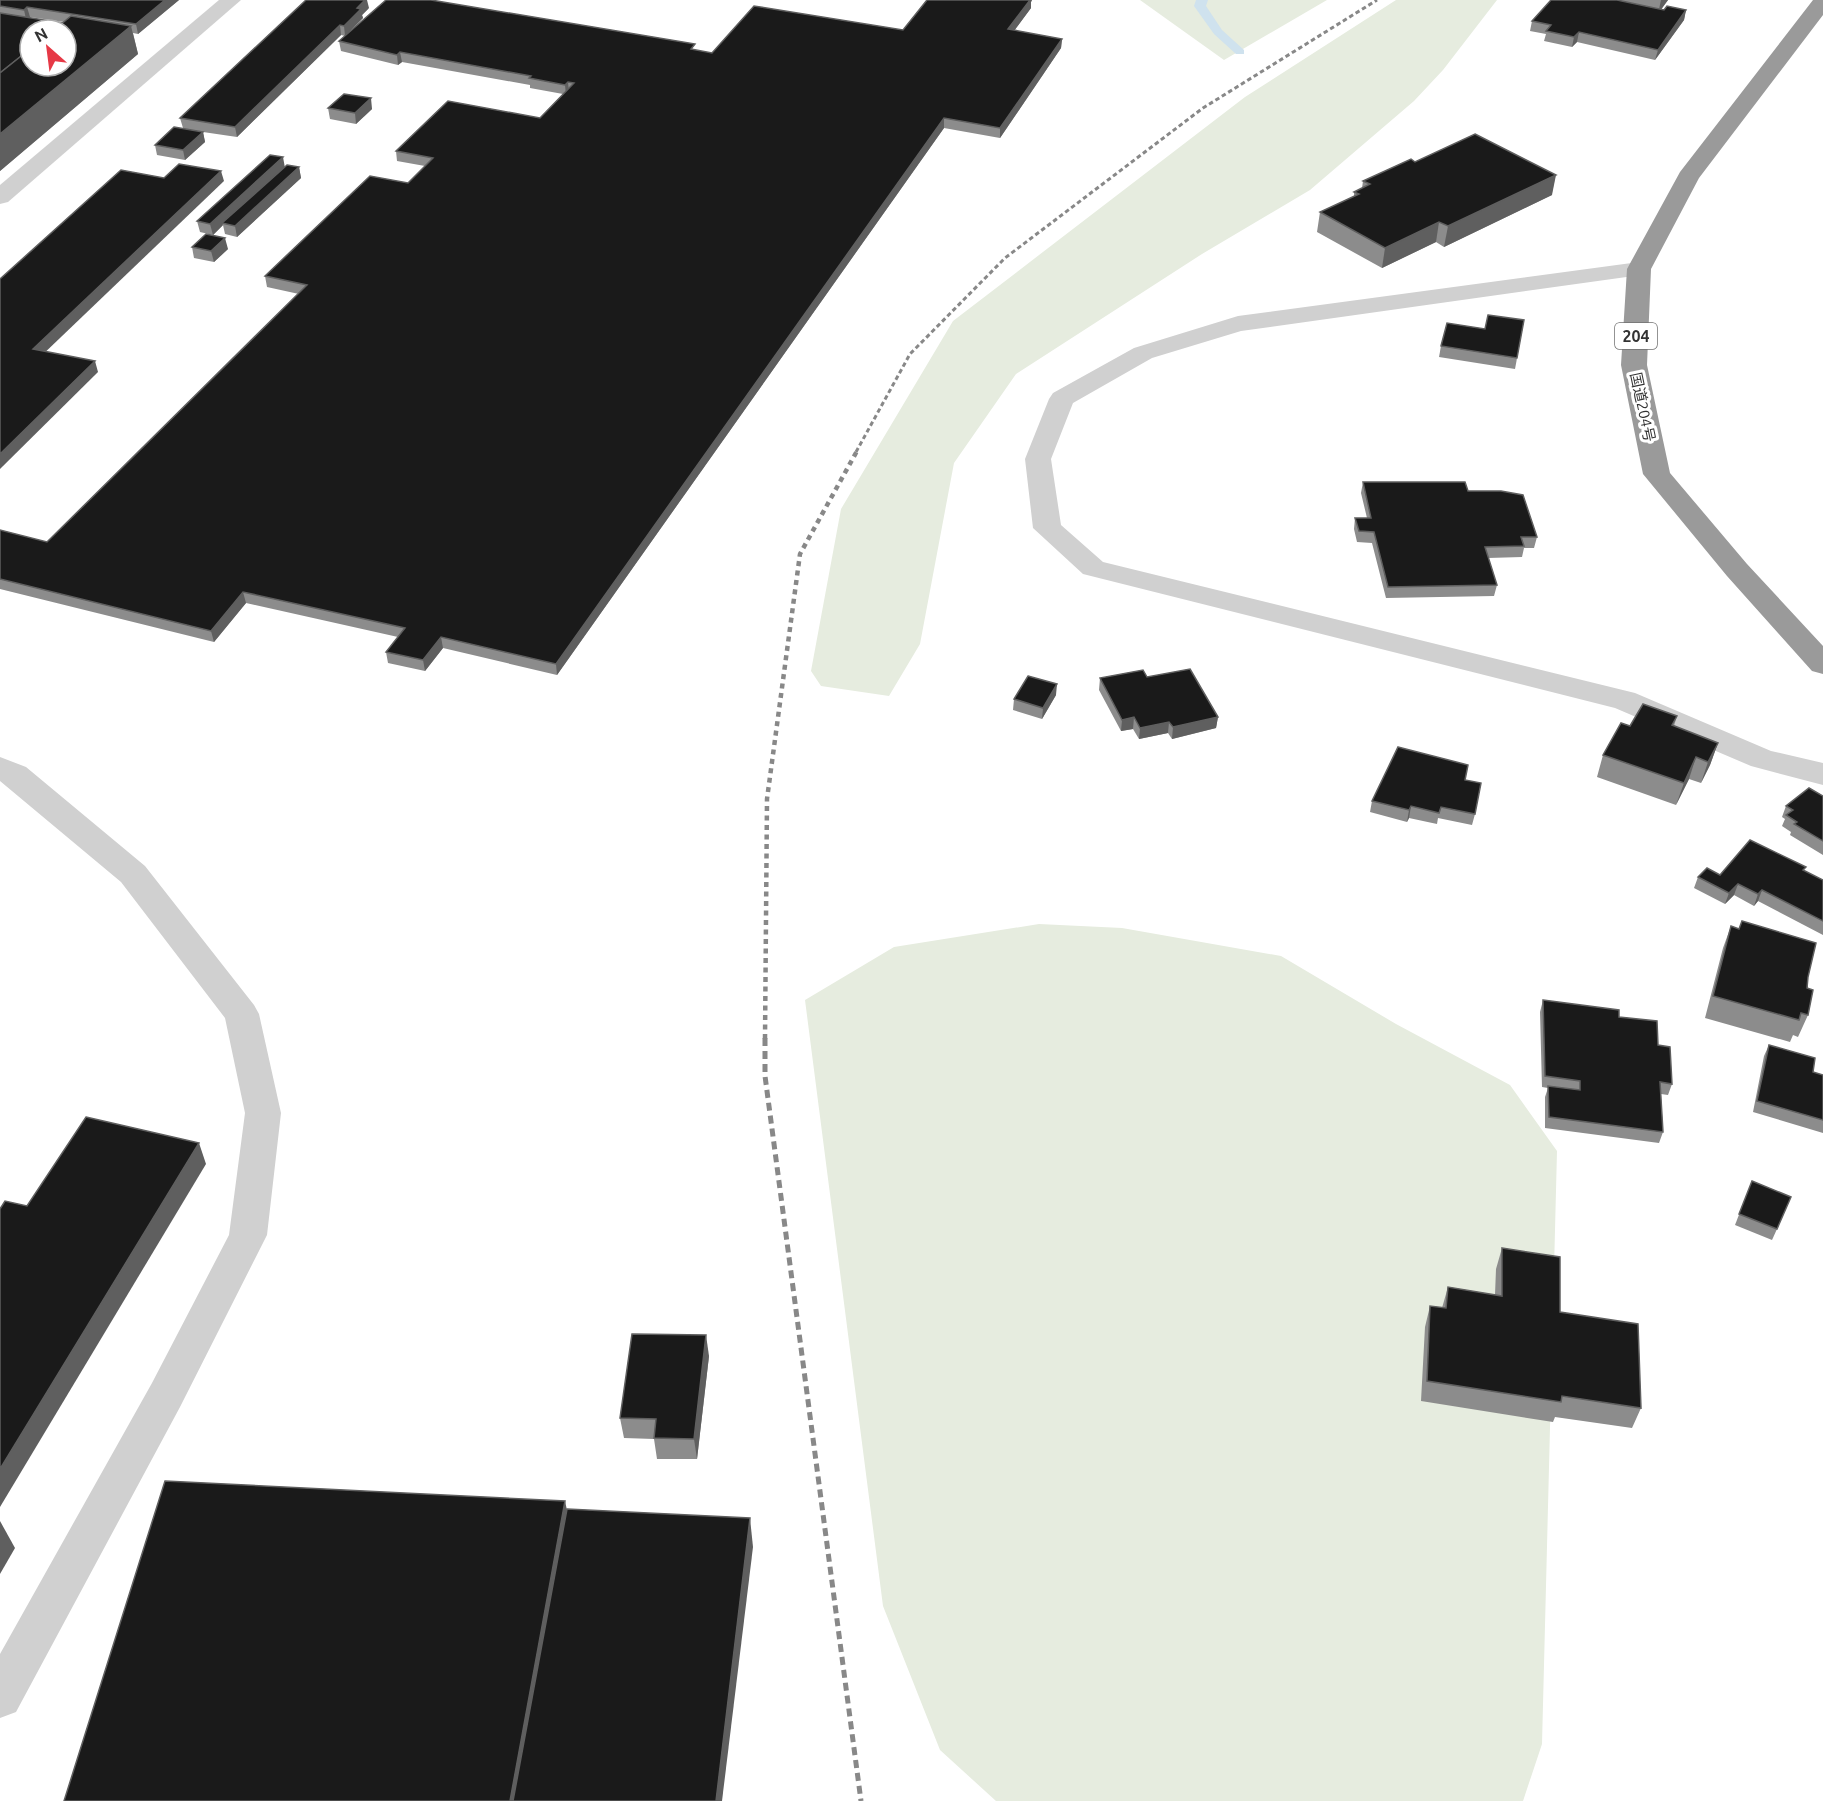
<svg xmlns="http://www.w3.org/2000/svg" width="1823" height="1801" font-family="Ubuntu,'Noto Sans JP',sans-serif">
  <rect width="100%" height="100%" fill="#fff"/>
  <g fill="#e6ecdf">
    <polygon points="1140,0 1327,0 1224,60"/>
    <polygon points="1396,0 1497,0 1443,70 1414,101 1310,190 1202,254 1016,374 954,463 920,644 889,696 821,686 811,671 841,509 953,321 1245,97"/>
    <polygon points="1039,924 1122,928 1281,956 1396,1024 1510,1085 1557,1151 1542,1744 1523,1801 996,1801 940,1750 883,1606 805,1000 894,947"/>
  </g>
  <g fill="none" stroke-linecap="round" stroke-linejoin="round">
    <polygon fill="#cfe2ee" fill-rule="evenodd" points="1196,0 1208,0 1206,6 1222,30 1244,50 1244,54 1236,54 1214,34 1194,6"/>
    <g fill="#d0d0d0" fill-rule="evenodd">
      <polygon points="219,0 241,0 8,202 0,204 0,185"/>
      <polygon points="1639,262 1648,264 1651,269 1648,274 1241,331 1152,358 1073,403 1051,459 1061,525 1103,562 1635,693 1771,751 1823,763 1823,785 1751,766 1615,708 1083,574 1033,528 1025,459 1049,399 1053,393 1134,348 1238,316"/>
      <polygon points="0,757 26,767 145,866 254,1005 259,1014 281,1113 267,1235 180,1407 16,1712 0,1718 0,1654 152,1383 229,1235 245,1113 225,1018 121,882 0,781"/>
    </g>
    <polygon fill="#9a9a9a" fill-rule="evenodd" points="1813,0 1823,0 1823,15 1699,178 1651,269 1647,365 1670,473 1747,564 1823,646 1823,674 1812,671 1727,576 1643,474 1621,365 1627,269 1680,172"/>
    <polyline stroke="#888" stroke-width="3" stroke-dasharray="4.5 3" stroke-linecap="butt" points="856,452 910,354 1005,258 1203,108 1377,0"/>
    <polyline stroke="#888" stroke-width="4.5" stroke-dasharray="5 4.5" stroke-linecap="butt" points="765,1039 767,799 800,554 857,451"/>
    <polyline stroke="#888" stroke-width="5" stroke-dasharray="8 5" stroke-linecap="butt" points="765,1038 765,1076 861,1801"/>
  </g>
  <g fill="#8c8c8c" fill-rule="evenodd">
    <path d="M 0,0 L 179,0 L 138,34 L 133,33 L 138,54 L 0,171 ZM 30,17 L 64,22 L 63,23 L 29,18 Z"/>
    <polygon points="927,0 1032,0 1031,2 1031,8 1014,31 1062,39 1061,48 1000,138 944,128 557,675 443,648 425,671 388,663 386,652 398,637 246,603 214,642 0,589 0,530 47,542 299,294 267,287 265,276 408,183 425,166 397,161 396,151 540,118 563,94 530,88 530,85 402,62 398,65 341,51 339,41 345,36 341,35 237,137 203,132 205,142 185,160 157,155 155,145 183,128 180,118 369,8 362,15 363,18 349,32 696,50 712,53 903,30"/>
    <polygon points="1551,0 1668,0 1661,9 1686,10 1684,20 1655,60 1577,42 1572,47 1544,41 1546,34 1530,31 1532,21"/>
    <polygon points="328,108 372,109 356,124 330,119"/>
    <polygon points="1415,162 1552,195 1444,247 1436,242 1382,268 1317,232 1320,212 1354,197 1354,192 1362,188 1363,181"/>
    <polygon points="299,167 301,178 237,237 225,234 223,225 213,235 200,232 197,221"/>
    <polygon points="192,247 228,249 214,262 194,258"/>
    <polygon points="1524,320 1515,369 1439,357 1441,346 1485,329"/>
    <polygon points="1363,482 1468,491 1537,537 1534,548 1524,548 1522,557 1488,558 1497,585 1494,596 1386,598 1372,543 1357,542 1354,529 1355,518 1367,518 1361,493"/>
    <polygon points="1147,677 1218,717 1216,728 1172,739 1168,733 1139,739 1133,729 1121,731 1099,690 1100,678"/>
    <polygon points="1056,695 1042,719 1013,710 1014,699"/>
    <polygon points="1677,716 1674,726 1718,743 1710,765 1701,783 1689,779 1676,805 1597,777 1603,755 1630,726"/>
    <polygon points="1465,780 1475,814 1472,825 1438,818 1437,824 1409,818 1407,822 1370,812 1372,801"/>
    <polygon points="1823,796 1823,855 1790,835 1791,832 1782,826 1785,819 1782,817 1786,806"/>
    <polygon points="1805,871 1823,880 1823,935 1758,901 1754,906 1734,895 1725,904 1694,888 1698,877 1720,875"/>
    <polygon points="1731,926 1808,977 1808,1015 1798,1037 1793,1035 1790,1042 1705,1018 1723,948"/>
    <polygon points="1543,1000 1619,1017 1658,1045 1672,1084 1668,1095 1661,1094 1663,1132 1659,1143 1545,1128 1545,1097 1548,1088 1542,1087 1540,1012"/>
    <polygon points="1769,1045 1813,1072 1823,1075 1823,1133 1753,1112 1764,1056"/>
    <polygon points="1752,1181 1777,1229 1772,1240 1735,1225"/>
    <polygon points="1502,1248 1560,1312 1641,1408 1632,1428 1555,1417 1553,1422 1421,1401 1425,1327 1430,1306 1442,1308 1448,1287 1495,1295 1496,1269"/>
    <polygon points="709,1356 697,1459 657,1459 654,1439 624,1438 620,1418"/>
  </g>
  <g fill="#5f5f5f">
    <polygon points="165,0 179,0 138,34 136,24"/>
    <polygon points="365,0 367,0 369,8 362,15 363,18 345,36 344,26 357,8"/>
    <polygon points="1027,0 1032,0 1031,2 1031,8 1008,39 1008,29"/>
    <polygon points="1661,0 1668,0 1658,14"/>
    <polygon points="27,7 30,17 26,19 24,10"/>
    <polygon points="1686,10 1684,20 1655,60 1658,50"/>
    <polygon points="340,25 341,35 237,137 235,127"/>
    <polygon points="131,26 138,54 0,171 0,134"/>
    <polygon points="1579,32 1577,42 1572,47 1574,37"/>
    <polygon points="1062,39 1061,48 1000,138 1000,128"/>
    <polygon points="400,52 402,62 398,65 397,55"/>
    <polygon points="568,82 569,92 566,95 565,85"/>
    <polygon points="371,98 372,109 356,124 355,113"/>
    <polygon points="944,118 944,128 557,675 556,664"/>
    <polygon points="203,132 205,142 185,160 183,150"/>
    <polygon points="283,157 285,168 222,223 223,225 213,235 210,224"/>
    <polygon points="299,167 301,178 237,237 235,226"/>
    <polygon points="221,171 224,181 37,360 33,349"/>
    <polygon points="1556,175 1552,195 1444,247 1448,226"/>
    <polygon points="1439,222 1436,242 1382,268 1385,248"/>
    <polygon points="225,238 228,249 214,262 211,251"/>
    <polygon points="95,361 98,372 0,469 0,454"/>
    <polygon points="243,592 246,603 214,642 211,631"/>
    <polygon points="441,637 443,648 425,671 423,660"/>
    <polygon points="1057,684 1056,695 1042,719 1043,708"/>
    <polygon points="1134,717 1133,729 1121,731 1122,720"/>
    <polygon points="1218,717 1216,728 1172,739 1173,727"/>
    <polygon points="1169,722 1168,733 1139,739 1140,728"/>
    <polygon points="1718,743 1710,765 1701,783 1708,762"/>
    <polygon points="1696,757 1689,779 1676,805 1684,783"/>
    <polygon points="1411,806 1409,818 1407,822 1409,810"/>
    <polygon points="1738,884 1734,895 1725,904 1729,893"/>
    <polygon points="1762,890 1758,901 1754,906 1758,894"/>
    <polygon points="199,1143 206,1164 0,1507 0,1469"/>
    <polygon points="706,1335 709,1356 697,1459 694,1439"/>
    <polygon points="565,1501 573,1538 526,1801 510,1801"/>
    <polygon points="750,1518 753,1547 722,1801 716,1801"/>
    <polygon points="0,1521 15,1548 0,1574"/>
  </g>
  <g fill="#1a1a1a" stroke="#5f5f5f" stroke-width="1.5">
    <polygon points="0,0 165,0 136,24 27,7 24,10 0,6"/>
    <polygon points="306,0 365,0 357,8 361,9 344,26 340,25 235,127 180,118"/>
    <polygon points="386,0 431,0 695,44 691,49 712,53 754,6 903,30 927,0 1030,0 1008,29 1062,39 1000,128 944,118 556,664 441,637 423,660 386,652 405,628 243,592 211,631 0,579 0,530 47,542 307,285 265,276 370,176 408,183 433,158 396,151 448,101 540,118 574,83 568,82 565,85 529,78 531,76 400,52 397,55 339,41"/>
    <polygon points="1551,0 1617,0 1664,10 1667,6 1686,10 1658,50 1579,32 1574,37 1546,31 1551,25 1532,21"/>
    <polygon points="0,13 63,23 54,30 30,30 30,49 0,73"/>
    <polygon points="71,16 131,26 0,134 0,73 30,49 30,66 66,66 66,30 54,30"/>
    <polygon points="344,94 371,98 355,113 328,108"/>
    <polygon points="174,127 203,132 183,150 155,145"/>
    <polygon points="1475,134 1556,175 1448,226 1439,222 1385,248 1320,212 1359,194 1354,192 1370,184 1363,181 1411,159 1415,162"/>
    <polygon points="270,155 283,157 210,224 197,221"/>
    <polygon points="179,164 221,171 33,349 95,361 0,454 0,279 121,170 164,178"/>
    <polygon points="287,165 299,167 235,226 222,223"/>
    <polygon points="206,234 225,238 211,251 192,247"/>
    <polygon points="1488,315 1524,320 1517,358 1441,346 1447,323 1485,329"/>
    <polygon points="1363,482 1465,482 1468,491 1501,491 1523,495 1537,537 1521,537 1524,546 1485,547 1497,585 1388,587 1374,532 1359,531 1355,518 1371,518"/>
    <polygon points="1190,669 1218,717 1173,727 1169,722 1140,728 1134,717 1122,720 1100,678 1143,670 1147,677"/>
    <polygon points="1028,676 1057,684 1043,708 1014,699"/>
    <polygon points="1643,704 1677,716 1672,725 1718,743 1708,762 1696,757 1684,783 1603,755 1621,723 1630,726"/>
    <polygon points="1398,747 1468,765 1465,780 1481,783 1475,814 1441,807 1439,813 1411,806 1409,810 1372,801"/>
    <polygon points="1809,788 1823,796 1823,841 1794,824 1797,822 1786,815 1793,810 1786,806"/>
    <polygon points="1750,840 1806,867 1803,870 1823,880 1823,921 1762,890 1758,894 1738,884 1729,893 1698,877 1707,868 1720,875"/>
    <polygon points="1742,921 1816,943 1808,977 1807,988 1813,990 1808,1015 1801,1013 1799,1020 1713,996 1731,926 1739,929"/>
    <polygon points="1543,1000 1619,1010 1619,1017 1657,1021 1658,1045 1670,1047 1672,1084 1660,1082 1663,1132 1549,1117 1548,1086 1580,1090 1580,1081 1545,1076"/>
    <polygon points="1769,1045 1815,1058 1813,1072 1823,1075 1823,1120 1757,1101"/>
    <polygon points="86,1117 199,1143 0,1469 0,1209 5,1201 27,1206"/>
    <polygon points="1752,1181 1791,1197 1777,1229 1739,1214"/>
    <polygon points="1502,1248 1560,1257 1560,1312 1638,1324 1641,1408 1562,1396 1561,1402 1427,1381 1430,1306 1446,1308 1448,1287 1502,1296"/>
    <polygon points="632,1334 706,1335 694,1439 654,1438 656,1419 620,1418"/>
    <polygon points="165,1481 565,1501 510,1801 64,1801"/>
    <polygon points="567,1509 750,1518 716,1801 513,1801"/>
  </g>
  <g text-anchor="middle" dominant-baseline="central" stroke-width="6" stroke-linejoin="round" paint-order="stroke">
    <g font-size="15" fill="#333" stroke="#fff">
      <text transform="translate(1643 407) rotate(78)">国道204号</text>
    </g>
    <rect fill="#fff" stroke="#707070" stroke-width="1.5" x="1615" y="323" width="42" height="26" rx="4.5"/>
    <g font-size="16" font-weight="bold" fill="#333">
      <text x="1636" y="336">204</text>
    </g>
  </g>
  <g transform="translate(48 48) rotate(332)"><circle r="28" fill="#ffffff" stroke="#adadad" stroke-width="1.5"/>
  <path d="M0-4.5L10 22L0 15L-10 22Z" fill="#e63946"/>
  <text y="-9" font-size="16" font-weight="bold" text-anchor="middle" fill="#333333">N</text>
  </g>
</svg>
